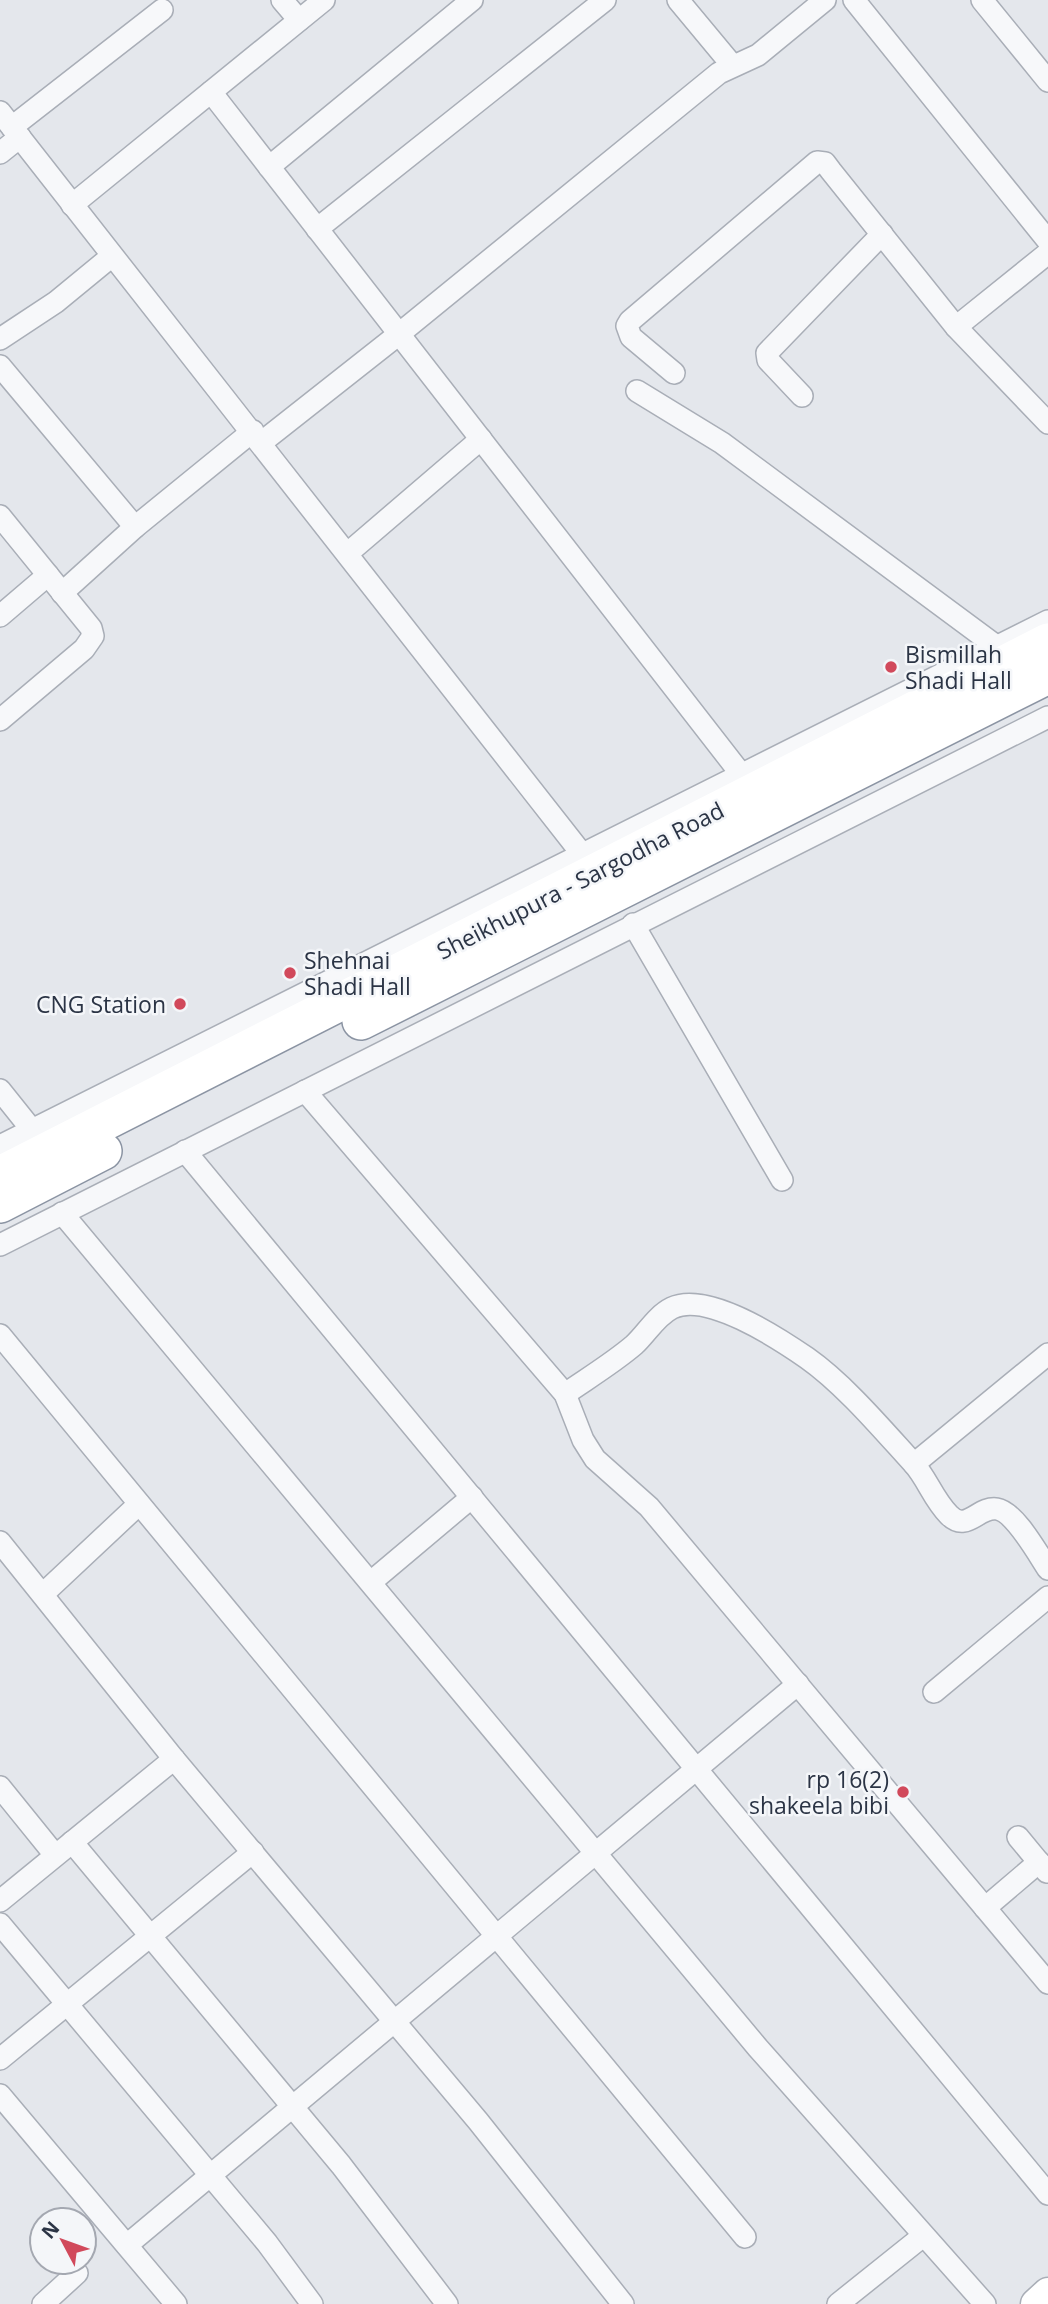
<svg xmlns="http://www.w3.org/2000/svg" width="1048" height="2304" font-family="'Open Sans',sans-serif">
  <rect width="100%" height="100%" fill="#e4e7ec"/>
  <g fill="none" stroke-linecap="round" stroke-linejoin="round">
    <defs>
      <g id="street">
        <polyline points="282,0 299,20"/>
        <polyline points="678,0 732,65"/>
        <polyline points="854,0 1048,241"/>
        <polyline points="982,0 1048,81"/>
        <polyline points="211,92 741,774"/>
        <polyline points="0,112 582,854"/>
        <polyline points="12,127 162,10"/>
        <polyline points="0,153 20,137"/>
        <polyline points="269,167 472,0"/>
        <polyline points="72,205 324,0"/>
        <polyline points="317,229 605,0"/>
        <polyline points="956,327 1048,253"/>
        <polyline points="0,339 56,302 112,256"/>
        <polyline points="0,366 135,527"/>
        <polyline points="674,373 631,337 627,326 630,321 817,162 825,163 831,171 956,327 1048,423"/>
        <polyline points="637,391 722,443 996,646"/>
        <polyline points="802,396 768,360 767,353 882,234"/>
        <polyline points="262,442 399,334 719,73 758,55 825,0"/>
        <polyline points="0,516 91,628 93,636 84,649 0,720"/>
        <polyline points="348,553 481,439"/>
        <polyline points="62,593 135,527 253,431"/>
        <polyline points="0,616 48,575"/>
        <polyline points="633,924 782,1180"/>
        <polyline points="0,1090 32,1130"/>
        <polyline points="305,1091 565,1394 583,1440 595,1459 649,1507 1048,1983"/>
        <polyline points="0,1146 1048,621"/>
        <polyline points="185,1151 1048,2194"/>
        <polyline points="62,1213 758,2048 985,2304"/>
        <polyline points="0,1245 1048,717"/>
        <polyline points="0,1335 745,2237"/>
        <path d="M 565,1394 C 588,1378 613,1363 634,1345 C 647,1333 656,1316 672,1308 C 707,1291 778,1338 807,1358 C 844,1384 882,1429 913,1463 C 927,1478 933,1499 949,1515 C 967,1533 978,1506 997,1509 C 1015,1512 1038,1554 1048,1569"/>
        <polyline points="914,1464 1048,1354"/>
        <polyline points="0,1542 174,1759 478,2121 623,2304"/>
        <polyline points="371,1582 472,1497"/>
        <polyline points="43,1594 139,1504"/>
        <polyline points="934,1692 1048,1597"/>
        <polyline points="0,1787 55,1855"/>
        <polyline points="1018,1837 1047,1872"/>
        <polyline points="72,1842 341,2165 447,2304"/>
        <polyline points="0,1901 174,1759"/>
        <polyline points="985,1908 1039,1862"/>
        <polyline points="0,1924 267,2243 312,2304"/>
        <polyline points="0,2059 253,1852"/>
        <polyline points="0,2095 176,2304"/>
        <polyline points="127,2245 798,1684"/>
        <polyline points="43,2304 77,2273"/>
        <polyline points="838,2304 923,2236"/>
      </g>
      <polyline id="secondary" points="1036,2304 1048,2293"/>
      <g id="highway">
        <polyline points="361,1021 1048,675"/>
        <polyline points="0,1175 1048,642"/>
        <polyline points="0,1204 103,1151"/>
      </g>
    </defs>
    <use href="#street" stroke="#a9aeb7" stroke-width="24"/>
    <use href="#secondary" stroke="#a9aeb7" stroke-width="33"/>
    <use href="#highway" stroke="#8b94a3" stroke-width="40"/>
    <use href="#street" stroke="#f7f8fa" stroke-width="21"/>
    <use href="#secondary" stroke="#fff" stroke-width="30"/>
    <use href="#highway" stroke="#fff" stroke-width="37"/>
  </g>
  <g fill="#d1495b" stroke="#f4f6f9" stroke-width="2.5">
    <circle cx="891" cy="667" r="7"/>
    <circle cx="290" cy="973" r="7"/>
    <circle cx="180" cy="1004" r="7"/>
    <circle cx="903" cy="1792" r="7"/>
  </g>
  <g text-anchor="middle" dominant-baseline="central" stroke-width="5" stroke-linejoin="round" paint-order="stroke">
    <g font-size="23" fill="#2b3445" stroke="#f4f6f9" text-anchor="start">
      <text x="905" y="654">Bismillah<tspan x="905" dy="26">Shadi Hall</tspan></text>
      <text x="304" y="960">Shehnai<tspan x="304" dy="26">Shadi Hall</tspan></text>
      <text x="166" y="1004" text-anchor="end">CNG Station</text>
      <text x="889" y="1779" text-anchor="end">rp 16(2)<tspan x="889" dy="26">shakeela bibi</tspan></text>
    </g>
    <g font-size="23" fill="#2b3445" stroke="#f4f6f9">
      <text transform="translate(580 880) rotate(-27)">Sheikhupura - Sargodha Road</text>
    </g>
  </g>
  <g transform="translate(63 2241) rotate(311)"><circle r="33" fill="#f4f6f9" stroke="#a4a8b1" stroke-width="2"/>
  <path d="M0-5L12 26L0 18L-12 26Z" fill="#d1495b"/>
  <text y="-10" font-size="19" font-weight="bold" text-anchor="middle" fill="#2b3445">N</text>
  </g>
</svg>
